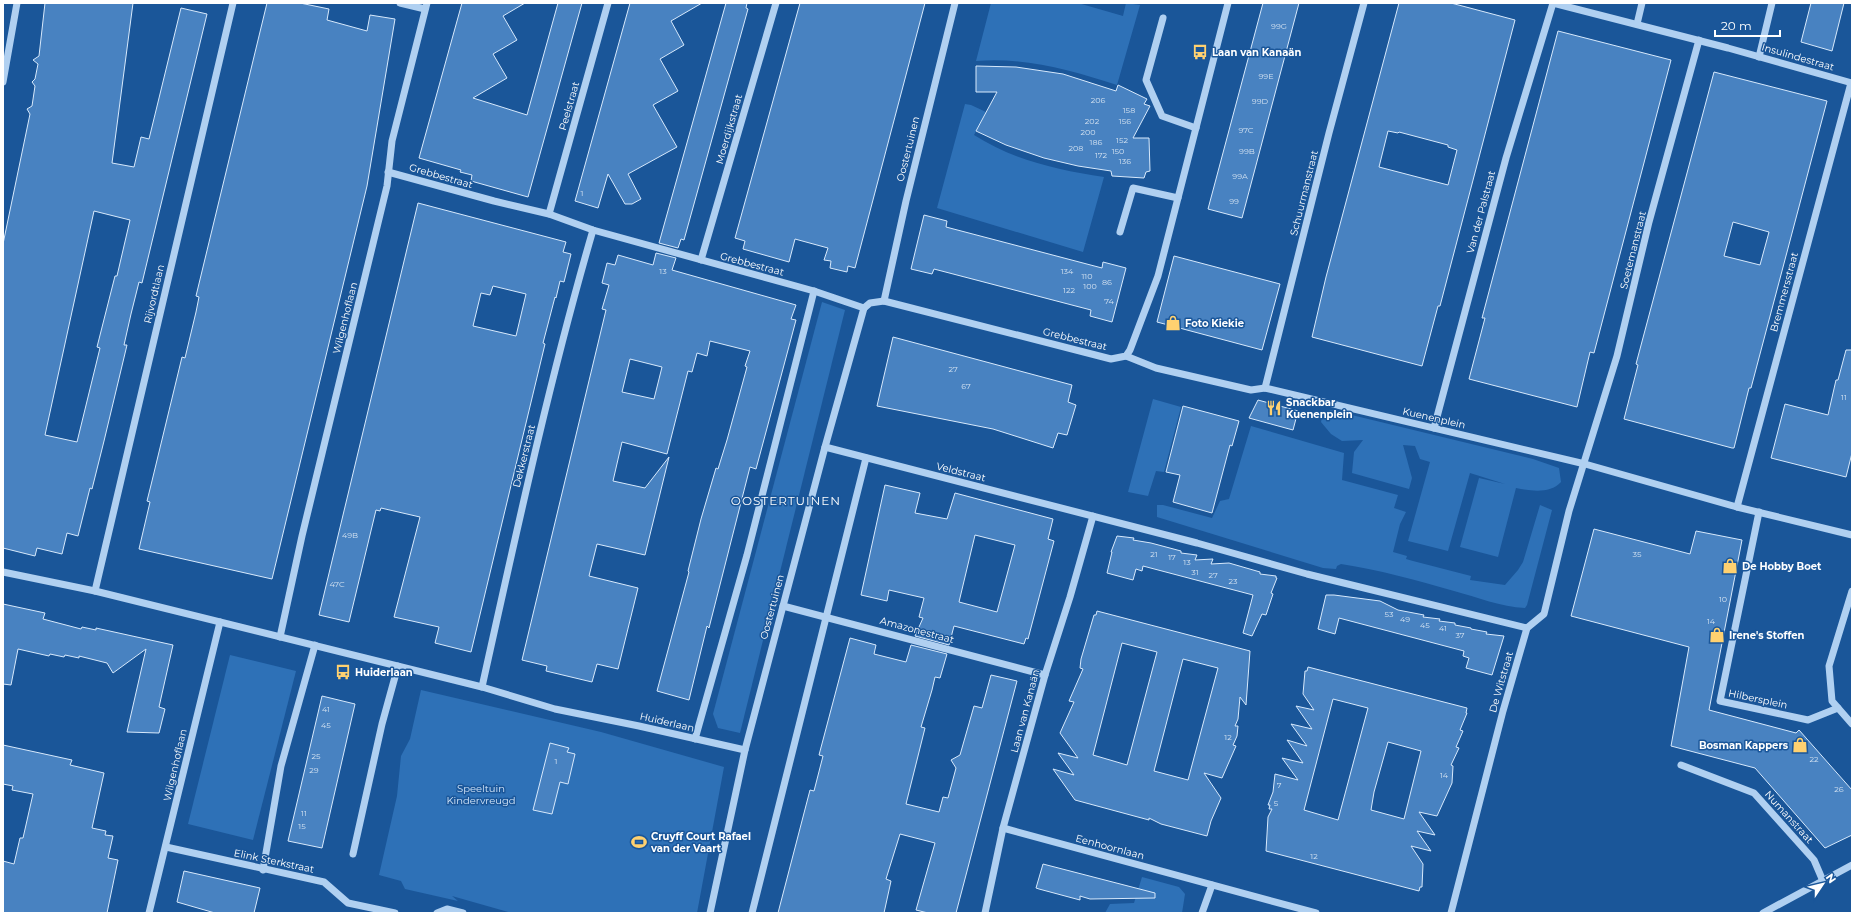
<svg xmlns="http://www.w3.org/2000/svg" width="1855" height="916" font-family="Montserrat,sans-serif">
  <rect width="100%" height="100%" fill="#1a5699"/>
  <g fill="#2e71b7">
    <path d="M 991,3 L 1078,3 L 1123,16 L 1126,3 L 1140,5 L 1117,85 C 1071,70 1025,57 976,61 Z"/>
    <path d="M 965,104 L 971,105 L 986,112 L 974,135 C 1013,160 1058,170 1104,177 L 1083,252 L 937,208 Z"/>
    <polygon points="822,302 845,310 740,733 718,728 713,714"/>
    <polygon points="1153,399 1181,407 1164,472 1156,471 1148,496 1128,492"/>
    <path d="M 1331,410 L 1533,459 L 1559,468 L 1561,482 C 1550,494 1531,491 1516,488 L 1498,557 L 1460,547 L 1479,478 L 1505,484 L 1470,473 L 1448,551 L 1408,541 L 1430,462 L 1420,459 L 1415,446 L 1403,445 L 1412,478 L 1409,489 L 1352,473 L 1354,452 L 1363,440 L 1342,441 L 1331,434 L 1321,422 L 1323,413 Z"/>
    <path d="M 1251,426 L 1344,453 L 1342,480 L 1398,495 L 1394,508 L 1406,512 L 1400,524 L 1393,552 L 1407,556 L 1406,559 L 1413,561 L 1471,576 L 1470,580 L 1505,585 L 1518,570 L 1523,562 L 1540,505 L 1552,510 L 1527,605 L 1525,608 C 1501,607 1477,597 1454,591 C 1416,580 1380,570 1341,564 L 1337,566 L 1336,569 L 1323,568 L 1157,517 L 1157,505 L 1163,505 L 1212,518 L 1220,501 L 1229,499 Z"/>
    <polygon points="230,655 296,671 253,840 188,824"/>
    <polygon points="421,690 601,732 724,767 697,913 512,913 452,896 458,901 405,889 401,881 379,875 397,796 401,756 410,739"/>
    <polygon points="1142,877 1179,887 1185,894 1182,913 1105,913 1110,904 1134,903"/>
  </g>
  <g fill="#4882c1" stroke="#d7e9fc" fill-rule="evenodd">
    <path d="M 45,3 L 133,3 L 112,163 L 134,167 L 141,137 L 149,139 L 181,8 L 207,14 L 142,283 L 139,282 L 131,314 L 124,345 L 127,345 L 104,441 L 92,489 L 90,488 L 78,536 L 67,533 L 62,554 L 37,548 L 35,556 L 3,548 L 3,244 L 30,114 L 27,109 L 32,106 L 35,86 L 32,82 L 35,79 L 38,64 L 33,60 L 39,56 ZM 94,211 L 130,220 L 117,276 L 115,276 L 97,347 L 100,348 L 77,442 L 45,435 Z"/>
    <polygon points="267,3 300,3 329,9 327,20 367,31 370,15 395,19 367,186 272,579 139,549 150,502 147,501 151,485 182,357 185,358 196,312 199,297 196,296"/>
    <polygon points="462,3 525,3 503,16 517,40 493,54 507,78 473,98 527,115 558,3 582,3 528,197 471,181 472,175 460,172 461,170 419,158"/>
    <polygon points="630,3 702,3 671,21 684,45 660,59 678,91 653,105 677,147 628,174 641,199 632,204 625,204 608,174 598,208 575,201"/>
    <polygon points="726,3 747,3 746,8 748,9 684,240 681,239 678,248 659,243"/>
    <polygon points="800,3 925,3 855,268 848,266 847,272 830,268 831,261 824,260 828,248 795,239 789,262 743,249 745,241 735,238"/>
    <polygon points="1263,3 1299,3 1242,218 1208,209"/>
    <path d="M 1399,3 L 1451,3 L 1515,20 L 1440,306 L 1438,306 L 1422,366 L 1312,337 L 1326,277 ZM 1388,131 L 1398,133 L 1399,132 L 1448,145 L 1448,147 L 1457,150 L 1448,185 L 1379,167 Z"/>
    <polygon points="1811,3 1844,3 1832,51 1801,42"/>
    <polygon points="1558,31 1671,60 1594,353 1590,352 1577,407 1469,379 1485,318 1482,318"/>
    <polygon points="976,66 1016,67 1063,74 1116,91 1118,85 1147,99 1144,104 1150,106 1133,138 1149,138 1150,171 1146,172 1144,178 1112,176 1111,171 1078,166 1044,158 1006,145 976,131 997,92 976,92"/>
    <path d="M 1714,72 L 1827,101 L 1751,388 L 1749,388 L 1734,448 L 1732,448 L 1624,419 L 1638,365 L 1636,364 ZM 1733,222 L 1769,232 L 1760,265 L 1724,256 Z"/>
    <path d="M 418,203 L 566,242 L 563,252 L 571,254 L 564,282 L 560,281 L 556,298 L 555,297 L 548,324 L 543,343 L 545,344 L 471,652 L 435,643 L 439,627 L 394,617 L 420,517 L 381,508 L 380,511 L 376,510 L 349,622 L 319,615 ZM 493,286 L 526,294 L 516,336 L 473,326 L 481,293 L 490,295 Z"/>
    <polygon points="924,215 947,221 946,227 1102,268 1103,262 1126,268 1112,322 1090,316 1091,310 934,269 932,274 911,269"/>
    <path d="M 656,253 L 676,258 L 672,270 L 796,305 L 791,319 L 796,320 L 784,365 L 756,469 L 750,467 L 710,624 L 709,628 L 707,626 L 689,700 L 657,691 L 689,572 L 688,571 L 701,519 L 716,468 L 718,469 L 727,440 L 747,367 L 745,366 L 750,351 L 710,341 L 707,356 L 697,353 L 692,372 L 688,371 L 667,454 L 622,442 L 613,481 L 645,488 L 669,457 L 645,555 L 597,544 L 589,576 L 638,588 L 618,669 L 597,664 L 592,682 L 546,671 L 547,666 L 522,660 L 606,310 L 602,309 L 609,285 L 602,283 L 607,263 L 615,265 L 618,255 L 653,265 ZM 630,359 L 662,367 L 654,399 L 622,392 Z"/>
    <polygon points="1174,256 1280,284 1262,350 1157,322"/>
    <polygon points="893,337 1072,385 1068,402 1076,405 1067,435 1058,433 1053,448 993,429 877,406"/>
    <polygon points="1846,350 1852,350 1852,453 1846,477 1771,458 1785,404 1828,415 1836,380 1838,380"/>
    <polygon points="1258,400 1298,411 1293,430 1249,418"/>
    <polygon points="1183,406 1239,421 1232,446 1230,445 1212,513 1173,502 1180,475 1166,472"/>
    <path d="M 885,485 L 920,493 L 915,513 L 947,519 L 955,493 L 1053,519 L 1048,539 L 1054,541 L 1028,639 L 1026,638 L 1024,644 L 954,626 L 949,645 L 915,636 L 923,618 L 919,617 L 924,598 L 889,590 L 887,601 L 861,595 ZM 975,535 L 1015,545 L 997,612 L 959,602 Z"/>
    <polygon points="1594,529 1690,554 1696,531 1742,540 1709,710 1796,733 1799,730 1852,790 1852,835 1825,848 1755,768 1671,746 1689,647 1571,616"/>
    <polygon points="1117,536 1134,538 1133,540 1151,543 1181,551 1181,553 1197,555 1195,560 1213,559 1211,564 1229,563 1260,572 1260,574 1276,576 1276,578 1277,578 1271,593 1273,594 1266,615 1262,614 1252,636 1243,633 1253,595 1143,566 1142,571 1136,569 1133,580 1107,573 1112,552 1111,552"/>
    <polygon points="1326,595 1334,595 1380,601 1398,610 1424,615 1423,617 1440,619 1439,621 1455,623 1455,625 1471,628 1471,629 1487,632 1486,634 1504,636 1492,675 1466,668 1469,658 1463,656 1464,651 1339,618 1335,634 1318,629"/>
    <polygon points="3,604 45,613 43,619 81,629 82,627 96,630 96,628 173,645 159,707 165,709 159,733 127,732 146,649 113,673 107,663 79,656 79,658 65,655 64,657 50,654 49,656 18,649 11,685 3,684"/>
    <path d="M 1097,611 L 1250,651 L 1246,705 L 1240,697 L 1238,719 L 1235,726 L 1238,726 L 1237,736 L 1233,745 L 1236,746 L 1222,778 L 1204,773 L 1221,798 L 1211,821 L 1207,836 L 1161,824 L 1149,818 L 1149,820 L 1075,800 L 1053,769 L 1074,775 L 1058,753 L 1078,758 L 1060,733 L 1074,702 L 1069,701 L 1083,669 L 1080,668 L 1081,659 L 1094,615 L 1096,615 ZM 1122,643 L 1157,652 L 1127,765 L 1093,755 ZM 1183,659 L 1218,668 L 1188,780 L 1154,771 Z"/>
    <polygon points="850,638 876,645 874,654 906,662 911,645 947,654 940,678 935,677 932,690 921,727 925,728 906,804 939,812 943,797 948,798 956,768 951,760 960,755 974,706 982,708 991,675 1017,681 956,913 928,913 916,910 935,843 900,834 886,879 891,881 884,913 778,913 810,790 814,791 823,756 819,755"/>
    <path d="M 1308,667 L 1467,708 L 1466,713 L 1467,713 L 1460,730 L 1463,731 L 1456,747 L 1459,748 L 1451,765 L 1453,766 L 1452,783 L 1437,816 L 1419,812 L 1435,835 L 1417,831 L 1431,851 L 1411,846 L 1423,864 L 1422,887 L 1420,887 L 1419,891 L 1266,851 L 1268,817 L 1272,809 L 1269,809 L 1270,805 L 1268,805 L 1273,792 L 1275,774 L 1298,780 L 1282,758 L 1303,763 L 1287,740 L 1307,746 L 1291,724 L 1312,729 L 1296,706 L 1314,710 L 1303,694 L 1305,671 L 1307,671 ZM 1333,699 L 1368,708 L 1338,820 L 1304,810 ZM 1388,742 L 1421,751 L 1404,819 L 1371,810 L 1374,792 Z"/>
    <polygon points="322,696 355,704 322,848 288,841"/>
    <polygon points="550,743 569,748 567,752 575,754 568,784 560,782 552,814 533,810"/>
    <polygon points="3,745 72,760 70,765 104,773 92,828 106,831 105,835 113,836 108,858 118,860 107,913 3,913 3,861 14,864 20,838 23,838 33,794 12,790 13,786 3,784"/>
    <polygon points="1043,864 1155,893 1155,898 1090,899 1080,896 1080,900 1039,889 1036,888"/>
    <polygon points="184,871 260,888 254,913 215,913 177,902"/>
  </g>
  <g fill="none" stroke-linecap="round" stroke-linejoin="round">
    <g stroke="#b0d0f1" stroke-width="7">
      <polyline points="400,3 425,9"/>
      <polyline points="1553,3 1728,48 1852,83"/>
      <polyline points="1163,18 1146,80 1162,116 1196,128"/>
      <polyline points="1637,24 1642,3"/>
      <polyline points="1759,57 1772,3"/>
      <polyline points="3,82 17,3"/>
      <polyline points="388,172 494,201 549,214 593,230 814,291 864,308"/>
      <polyline points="549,214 608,3"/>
      <polyline points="1120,232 1133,188 1178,198"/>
      <polyline points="701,260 776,3"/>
      <polyline points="884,301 906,201 955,3"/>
      <polyline points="864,308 870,303 884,301 1111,359 1126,356 1130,350 1158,276 1228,3"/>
      <polyline points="1126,356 1156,368 1251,390 1265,388 1585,464 1737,507 1852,535"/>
      <polyline points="1265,388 1329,133 1364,3"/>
      <polyline points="1434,428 1506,158 1553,3"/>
      <polyline points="825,447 1197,543 1307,574 1527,628"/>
      <polyline points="1737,507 1851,83"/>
      <polyline points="1759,512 1720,701 1808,720 1838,708"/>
      <polyline points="3,572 95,591 482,687 555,709 639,726 745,750"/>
      <polyline points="95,591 233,3"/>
      <polyline points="1852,591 1829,666 1832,701 1852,724"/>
      <polyline points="783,606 1045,675"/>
      <polyline points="280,637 302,536 387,186 392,141 427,3"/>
      <path d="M 482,687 C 516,534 549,381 593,230"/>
      <polyline points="695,739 747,555 814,291"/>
      <polyline points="1681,765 1754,793 1814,860 1823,881"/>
      <polyline points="1003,828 1316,913"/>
      <polyline points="166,847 324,882 348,903 395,913"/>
      <polyline points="353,854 382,724 398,666"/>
      <polyline points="263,870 281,766 315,645"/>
      <polyline points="149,913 220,622"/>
      <polyline points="437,913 447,909 463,913"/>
      <polyline points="710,913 745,750 825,447 864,308"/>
      <polyline points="752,913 866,458"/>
      <polyline points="985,913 1003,828 1045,675 1070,597 1093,516"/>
      <polyline points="1202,913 1212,885"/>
      <polyline points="1451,913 1503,711 1527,628 1544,614 1569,511 1617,356 1649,222 1699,40"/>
      <polyline points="1763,913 1852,865"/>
    </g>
  </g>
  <defs>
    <symbol id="bus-bare" viewBox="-9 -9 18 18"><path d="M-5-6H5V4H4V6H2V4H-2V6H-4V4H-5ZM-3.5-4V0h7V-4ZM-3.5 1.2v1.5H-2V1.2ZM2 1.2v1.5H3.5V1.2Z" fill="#ffd170" stroke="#1a5699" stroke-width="2.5" paint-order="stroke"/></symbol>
    <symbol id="shop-bare" viewBox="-9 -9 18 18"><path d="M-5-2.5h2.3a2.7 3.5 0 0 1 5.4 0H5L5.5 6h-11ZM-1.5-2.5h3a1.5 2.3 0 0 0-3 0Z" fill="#ffd170" stroke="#1a5699" stroke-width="2.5" paint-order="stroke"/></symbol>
    <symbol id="restaurant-bare" viewBox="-9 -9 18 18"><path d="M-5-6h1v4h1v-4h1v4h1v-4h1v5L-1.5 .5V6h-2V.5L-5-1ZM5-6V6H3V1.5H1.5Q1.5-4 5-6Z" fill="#ffd170" stroke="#1a5699" stroke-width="2.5" paint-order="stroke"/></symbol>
    <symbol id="stadium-bare" viewBox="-9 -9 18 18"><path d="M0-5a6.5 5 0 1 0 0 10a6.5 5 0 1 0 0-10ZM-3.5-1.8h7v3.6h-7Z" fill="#ffd170" stroke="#1a5699" stroke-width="2.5" paint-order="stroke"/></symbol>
  </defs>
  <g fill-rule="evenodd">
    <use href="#bus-bare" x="1189" y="41" width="22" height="22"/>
    <use href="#shop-bare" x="1162" y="312" width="22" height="22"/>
    <use href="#restaurant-bare" x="1263" y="397" width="22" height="22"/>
    <use href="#shop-bare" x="1719" y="555" width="22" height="22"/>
    <use href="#shop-bare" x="1706" y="624" width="22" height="22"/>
    <use href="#bus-bare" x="332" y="661" width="22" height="22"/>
    <use href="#shop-bare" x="1789" y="734" width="22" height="22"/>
    <use href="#stadium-bare" x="628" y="831" width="22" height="22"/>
  </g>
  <g text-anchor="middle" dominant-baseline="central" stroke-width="3" stroke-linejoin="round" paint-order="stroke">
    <g font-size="8" fill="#d1e0f0">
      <text x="1279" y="26">99G</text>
      <text x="1266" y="76">99E</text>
      <text x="1098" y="100">206</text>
      <text x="1260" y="101">99D</text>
      <text x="1129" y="110">158</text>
      <text x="1092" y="121">202</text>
      <text x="1125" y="121">156</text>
      <text x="1246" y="130">97C</text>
      <text x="1088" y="132">200</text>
      <text x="1122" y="140">152</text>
      <text x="1096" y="142">186</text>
      <text x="1076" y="148">208</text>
      <text x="1118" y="151">150</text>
      <text x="1247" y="151">99B</text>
      <text x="1101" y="155">172</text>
      <text x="1125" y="161">136</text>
      <text x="1240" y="176">99A</text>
      <text x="582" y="193">1</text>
      <text x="1234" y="201">99</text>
      <text x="663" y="271">13</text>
      <text x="1067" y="271">134</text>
      <text x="1087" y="276">110</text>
      <text x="1107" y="282">86</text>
      <text x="1090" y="286">100</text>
      <text x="1069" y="290">122</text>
      <text x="1109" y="301">74</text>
      <text x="953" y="369">27</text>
      <text x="966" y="386">67</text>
      <text x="1844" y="397">11</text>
      <text x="350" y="535">49B</text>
      <text x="1154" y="554">21</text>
      <text x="1637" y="554">35</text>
      <text x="1172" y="557">17</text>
      <text x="1187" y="562">13</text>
      <text x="1195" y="572">31</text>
      <text x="1213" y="575">27</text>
      <text x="1233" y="581">23</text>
      <text x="337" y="584">47C</text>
      <text x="1723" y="599">10</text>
      <text x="1389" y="614">53</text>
      <text x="1405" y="619">49</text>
      <text x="1711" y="621">14</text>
      <text x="1425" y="625">45</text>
      <text x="1443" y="628">41</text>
      <text x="1460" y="635">37</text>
      <text x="326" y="709">41</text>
      <text x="326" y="725">45</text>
      <text x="1228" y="737">12</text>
      <text x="316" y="756">25</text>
      <text x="1814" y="759">22</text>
      <text x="556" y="761">1</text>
      <text x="314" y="770">29</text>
      <text x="1444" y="775">14</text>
      <text x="1279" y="785">7</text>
      <text x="1839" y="789">26</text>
      <text x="1276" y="803">5</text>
      <text x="304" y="813">11</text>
      <text x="302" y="826">15</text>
      <text x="1314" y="856">12</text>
    </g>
    <g font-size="10" font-weight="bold" fill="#fff" stroke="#1a5699" text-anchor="start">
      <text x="1212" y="52">Laan van Kanaän</text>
      <text x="1185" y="323">Foto Kiekie</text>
      <text x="1286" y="402">Snackbar<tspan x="1286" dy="12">Kuenenplein</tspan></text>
      <text x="1742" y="566">De Hobby Boet</text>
      <text x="1729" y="635">Irene's Stoffen</text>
      <text x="355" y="672">Huiderlaan</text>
      <text x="1788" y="745" text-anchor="end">Bosman Kappers</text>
      <text x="651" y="836">Cruyff Court Rafael<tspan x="651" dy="12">van der Vaart</tspan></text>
    </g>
    <g font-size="10" fill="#fff" stroke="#1a5699">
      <text transform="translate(1798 57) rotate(16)">Insulindestraat</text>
      <text transform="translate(569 106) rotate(-74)">Peelstraat</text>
      <text transform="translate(729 129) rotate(-74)">Moerdijkstraat</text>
      <text transform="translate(908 149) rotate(-76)">Oostertuinen</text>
      <text transform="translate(441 176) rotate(16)">Grebbestraat</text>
      <text transform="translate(1304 193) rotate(-76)">Schuurmanstraat</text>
      <text transform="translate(1481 212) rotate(-75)">Van der Palstraat</text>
      <text transform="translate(1633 250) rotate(-76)">Soetemanstraat</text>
      <text transform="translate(752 264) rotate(15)">Grebbestraat</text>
      <text transform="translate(1784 292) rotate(-75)">Bremmersstraat</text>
      <text transform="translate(154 294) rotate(-77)">Rijvordtlaan</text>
      <text transform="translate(345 318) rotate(-76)">Wilgenhoflaan</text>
      <text transform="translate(1075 339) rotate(14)">Grebbestraat</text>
      <text transform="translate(1434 418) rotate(13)">Kuenenplein</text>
      <text transform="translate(524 456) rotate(-76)">Dekkerstraat</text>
      <text transform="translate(961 472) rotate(14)">Veldstraat</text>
      <text transform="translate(772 607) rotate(-75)">Oostertuinen</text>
      <text transform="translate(917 630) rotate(15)">Amazonestraat</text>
      <text transform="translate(1501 682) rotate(-74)">De Witstraat</text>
      <text transform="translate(1758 699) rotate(12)">Hilbersplein</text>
      <text transform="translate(1025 711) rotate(-75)">Laan van Kanaän</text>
      <text transform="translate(667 722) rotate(13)">Huiderlaan</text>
      <text transform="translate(175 765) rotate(-77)">Wilgenhoflaan</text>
      <text transform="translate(1789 817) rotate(48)">Numanstraat</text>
      <text transform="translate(1110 847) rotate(15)">Eenhoornlaan</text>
      <text transform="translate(274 861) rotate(12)">Elink Sterkstraat</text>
    </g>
    <g font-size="10" fill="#d7e9fc" stroke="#1a5699">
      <text x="481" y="788">Speeltuin<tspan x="481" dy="12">Kindervreugd</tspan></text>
    </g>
    <g font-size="12" letter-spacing="1" fill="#fff" stroke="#1a5699">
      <text x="786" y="500">OOSTERTUINEN</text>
    </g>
  </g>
  <rect width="1855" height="916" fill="none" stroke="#ffffff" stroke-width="8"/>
  <g transform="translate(1823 884) rotate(55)" stroke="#1a5699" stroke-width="3" paint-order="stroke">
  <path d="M0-3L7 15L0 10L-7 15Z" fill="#ffffff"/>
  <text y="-6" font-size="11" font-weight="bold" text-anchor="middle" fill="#ffffff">N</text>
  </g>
  <path d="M1715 30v6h65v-6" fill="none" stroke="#ffffff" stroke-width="2"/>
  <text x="1721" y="30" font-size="12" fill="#ffffff" stroke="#1a5699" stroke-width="3" paint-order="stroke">20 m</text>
</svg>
